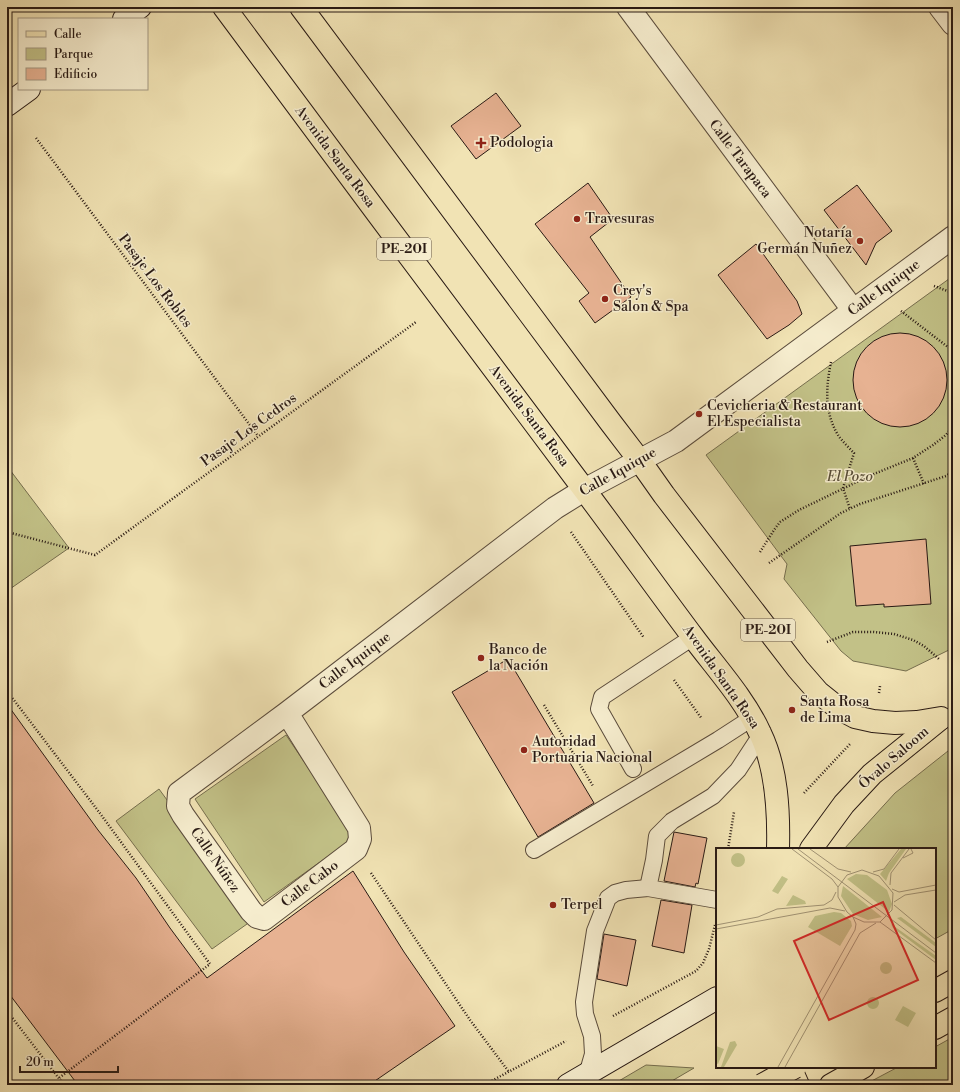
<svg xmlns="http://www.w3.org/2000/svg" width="960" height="1092" font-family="'Libre Bodoni',serif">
  <rect width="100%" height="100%" fill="#f1e3b4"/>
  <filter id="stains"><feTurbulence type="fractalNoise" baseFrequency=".005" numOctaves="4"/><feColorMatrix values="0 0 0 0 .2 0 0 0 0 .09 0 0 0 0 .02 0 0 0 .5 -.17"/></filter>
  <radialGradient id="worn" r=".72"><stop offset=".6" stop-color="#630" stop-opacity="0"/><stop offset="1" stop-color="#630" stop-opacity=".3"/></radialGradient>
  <g fill="#c2c187" stroke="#766e4e">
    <polygon points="953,276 953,648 906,671 853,661 841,651 784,579 787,564 706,455"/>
    <polygon points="7,466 69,548 7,591"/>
    <polygon points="286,735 355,837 264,902 195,799"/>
    <polygon points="953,747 953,929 935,939 935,849 844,849 895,793"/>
    <polygon points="159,789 254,919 212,949 116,821"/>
    <polygon points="953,1037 953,1085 864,1085 898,1067 935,1067 935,1047"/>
    <polygon points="646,1065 694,1068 665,1085 612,1085"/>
  </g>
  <g fill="#e7b292" stroke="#291a14">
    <polygon points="496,93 521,126 476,159 451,126"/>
    <polygon points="588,183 613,219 590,237 631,297 595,323 579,301 589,293 535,224"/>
    <polygon points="857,185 892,231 876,243 866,265 824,210"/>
    <polygon points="756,244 797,301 802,314 789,325 767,339 718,275"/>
    <circle cx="900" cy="380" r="47"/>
    <polygon points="926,539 931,604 884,607 884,604 856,606 850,546"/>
    <polygon points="508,659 594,803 538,837 452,692"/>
    <polygon points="7,704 98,830 136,878 170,928 207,978 353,871 404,952 455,1026 369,1085 78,1085 7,991"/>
    <polygon points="674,832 707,838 698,884 696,883 695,887 664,881"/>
    <polygon points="661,900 692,905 684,953 652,946"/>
    <polygon points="604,934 636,940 627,986 597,979"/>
  </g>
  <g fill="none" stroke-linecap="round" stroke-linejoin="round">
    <defs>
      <g id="lane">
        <polyline points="633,769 599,709 602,697 693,637"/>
        <polyline points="534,850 718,740 752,718"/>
        <polyline points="717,900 648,888 654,860 657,836 672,821 713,796 738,770 761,735"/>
        <polyline points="587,1075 593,1054 592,1036 585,1014 584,1002 595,931 608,898 615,893 626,890 648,888"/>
      </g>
      <g id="street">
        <polyline points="628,7 853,310"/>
        <polyline points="940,7 953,24"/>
        <polyline points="287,713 359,828 360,839 356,849 264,919 257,917 251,911 183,815 178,806 179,793 287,713 555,508 584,490 676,441 953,237"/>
      </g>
      <g id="secondary">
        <polyline points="124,19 140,7"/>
        <polyline points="7,105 29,89"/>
        <polyline points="568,1085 717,998"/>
      </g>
      <g id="primary">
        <path d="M 224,7 C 344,169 465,331 586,492 C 622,540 657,589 693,637 C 716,668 744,698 760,733 C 777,768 779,811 778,849"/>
        <polyline points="301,7 611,423 640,461 664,495 798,669 818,692 838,708 855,717 873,721 895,723 917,722 941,718"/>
        <polyline points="811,849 844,804 872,774 940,719"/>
        <polyline points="935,991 953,981"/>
        <polyline points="935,1028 953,1018"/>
        <polyline points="790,1067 798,1085"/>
        <polyline points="831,1085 863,1067"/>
      </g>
    </defs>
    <use href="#lane" stroke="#5b4c3c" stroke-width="18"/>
    <use href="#street" stroke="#5b4c3c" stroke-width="24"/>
    <use href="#secondary" stroke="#291a14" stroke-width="24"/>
    <use href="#primary" stroke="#291a14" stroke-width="24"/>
    <g stroke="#291a14" stroke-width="2.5" stroke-dasharray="1 2" stroke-linecap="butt">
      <polyline points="36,138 258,436"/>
      <polyline points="934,286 953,293"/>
      <polyline points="901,311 953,351"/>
      <path d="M 831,362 C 826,387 824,412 838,435 C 842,441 849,448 854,453 L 843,488 L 850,509"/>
      <polyline points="913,458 924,484"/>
      <polyline points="7,532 95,555 416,322"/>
      <polyline points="571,532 644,638"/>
      <polyline points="760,552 774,530 780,522 799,510 869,476 913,458 933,445 946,435 953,426"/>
      <polyline points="769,563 841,513 860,504 946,476 953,471"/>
      <polyline points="827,642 853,632 874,632 894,634 913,640 924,646 939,659"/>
      <polyline points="674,680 702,719"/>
      <polyline points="7,691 102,816 210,964 59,1078"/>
      <polyline points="879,693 880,686"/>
      <polyline points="544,705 593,786"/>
      <polyline points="804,793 850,744"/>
      <polyline points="728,849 734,812"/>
      <polyline points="371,873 470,1020 509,1072"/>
      <polyline points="7,1011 64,1085"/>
      <polyline points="613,1016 696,971 703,963 709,949 715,925"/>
      <polyline points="484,1085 566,1041"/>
    </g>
    <use href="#lane" stroke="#f6edce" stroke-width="16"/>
    <use href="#street" stroke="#f6edce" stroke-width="22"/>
    <use href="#secondary" stroke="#f6edce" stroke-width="22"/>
    <use href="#primary" stroke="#f1e3b4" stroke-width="22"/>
    <defs>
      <polyline id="primary-bridge" points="762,1085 795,1067"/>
    </defs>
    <use href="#primary-bridge" stroke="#291a14" stroke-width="24" stroke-linecap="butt"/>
    <use href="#primary-bridge" stroke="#f1e3b4" stroke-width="22"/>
  </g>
  <g fill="#8f2418" stroke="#f6edce" stroke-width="1.5">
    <path d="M479 137h4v4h4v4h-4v4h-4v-4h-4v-4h4z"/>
    <circle cx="577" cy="219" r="4"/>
    <circle cx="860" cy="241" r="4"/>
    <circle cx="605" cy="299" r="4"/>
    <circle cx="699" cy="414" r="4"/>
    <circle cx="481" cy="658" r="4"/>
    <circle cx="792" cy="710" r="4"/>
    <circle cx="524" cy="750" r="4"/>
    <circle cx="553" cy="905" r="4"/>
  </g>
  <g text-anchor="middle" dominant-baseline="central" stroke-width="3" stroke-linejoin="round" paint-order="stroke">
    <g fill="#f6edce" stroke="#66594c" stroke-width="1">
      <rect x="377" y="238" width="54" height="22" rx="3"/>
      <rect x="741" y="619" width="54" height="22" rx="3"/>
    </g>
    <g font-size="13" font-weight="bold" fill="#291a14">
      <text x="404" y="249">PE-20I</text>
      <text x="768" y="630">PE-20I</text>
    </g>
    <g font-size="14" fill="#291a14" stroke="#f6edce" text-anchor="start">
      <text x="490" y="143">Podologia</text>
      <text x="585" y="219">Travesuras</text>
      <text x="852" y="233" text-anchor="end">Notaría<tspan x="852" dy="16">Germán Nuñez</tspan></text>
      <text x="613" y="291">Crey's<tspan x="613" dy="16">Salon &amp; Spa</tspan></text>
      <text x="707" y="406">Cevicheria &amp; Restaurant<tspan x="707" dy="16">El Especialista</tspan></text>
      <text x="489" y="650">Banco de<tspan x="489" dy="16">la Nación</tspan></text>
      <text x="800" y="702">Santa Rosa<tspan x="800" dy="16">de Lima</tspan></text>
      <text x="532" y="742">Autoridad<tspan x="532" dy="16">Portuaria Nacional</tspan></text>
      <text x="561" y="905">Terpel</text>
    </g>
    <g font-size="14" fill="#291a14" stroke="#f6edce">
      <text transform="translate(335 157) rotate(53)">Avenida Santa Rosa</text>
      <text transform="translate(740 159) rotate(53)">Calle Tarapaca</text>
      <text transform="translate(155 281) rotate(53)">Pasaje Los Robles</text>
      <text transform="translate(884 288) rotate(-36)">Calle Iquique</text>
      <text transform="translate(529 416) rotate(53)">Avenida Santa Rosa</text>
      <text transform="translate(249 430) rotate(-36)">Pasaje Los Cedros</text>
      <text transform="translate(618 472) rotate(-29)">Calle Iquique</text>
      <text transform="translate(355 661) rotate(-37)">Calle Iquique</text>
      <text transform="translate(721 677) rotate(55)">Avenida Santa Rosa</text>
      <text transform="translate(894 758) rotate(-41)">Óvalo Saloom</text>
      <text transform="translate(215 860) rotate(55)">Calle Núñez</text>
      <text transform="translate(310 884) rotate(-37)">Calle Cabo</text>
    </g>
    <g font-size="14" font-style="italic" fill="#574c36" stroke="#f6edce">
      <text x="850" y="477">El Pozo</text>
    </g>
  </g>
  <g transform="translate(716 848)">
    <rect width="220" height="220" fill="#f1e3b4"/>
    <path d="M 185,1 L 190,1 L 173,25 L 170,33 L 164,26 ZM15 12a7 7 0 1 1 14 0a7 7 0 1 1-14 0ZM 140,26 L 151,27 L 171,42 L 176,56 L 173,64 L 131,31 ZM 66,28 L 72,31 L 62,46 L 56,43 ZM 127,38 L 166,69 L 152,72 L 137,66 L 125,48 ZM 77,47 L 89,53 L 90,56 L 70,58 ZM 118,64 L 125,65 L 135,73 L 136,78 L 124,98 L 92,79 L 99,68 ZM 185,69 L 220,95 L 220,99 L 181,70 ZM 175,76 L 220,108 L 220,112 L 177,80 ZM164 120a6 6 0 1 1 12 0a6 6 0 1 1-12 0ZM151 155a6 6 0 1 1 12 0a6 6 0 1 1-12 0ZM 187,158 L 200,165 L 192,179 L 179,172 ZM 19,193 L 21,197 L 8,219 L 5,219 L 14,194 ZM 0,198 L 8,201 L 2,216 L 0,215 Z" fill="#c2c187"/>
    <path fill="none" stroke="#a19374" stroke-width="1" d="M 76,1 L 116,31 L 122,39M 82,1 L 220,105M 94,1 L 122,21 L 135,24M 187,10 L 197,5 L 195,1M 146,22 L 163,28 L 177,45 L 176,62 L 164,74 L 148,74 L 137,69 L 131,64 L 122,49 L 122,39 L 131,27 ZM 157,24 L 168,21 L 183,1M 174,37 L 175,25 L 193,1M 176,41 L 183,44 L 220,37M 178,54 L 189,47 L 220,42M 178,57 L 220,92M 164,74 L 220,115M 0,77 L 42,69 L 61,61 L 108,57 L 116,52 L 120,44M 0,81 L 114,60 L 129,63M 62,219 L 139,82 L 140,76 L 137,69M 69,219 L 144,85 L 160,75"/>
    <path fill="#d62828" fill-opacity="0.15" stroke="#d62828" stroke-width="2" d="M 167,54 L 202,132 L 113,172 L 78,93 Z"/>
    <rect width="220" height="220" fill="none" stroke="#291a14" stroke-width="2"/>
  </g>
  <rect width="960" height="1092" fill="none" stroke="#f1e3b4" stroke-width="24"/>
  <rect x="8" y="8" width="944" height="1076" fill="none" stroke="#291a14" stroke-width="2"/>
  <rect x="12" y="12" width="936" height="1068" fill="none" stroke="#291a14"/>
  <rect x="18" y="18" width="130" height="72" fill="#f6edce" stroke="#a49984"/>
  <rect x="26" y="31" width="20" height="6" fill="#f1e3b4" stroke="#a49984"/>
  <text x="54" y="38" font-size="12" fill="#291a14">Calle</text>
  <rect x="26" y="48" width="20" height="12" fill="#c2c187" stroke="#a49984"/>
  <text x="54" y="58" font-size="12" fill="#291a14">Parque</text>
  <rect x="26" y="68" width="20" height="12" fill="#e7b292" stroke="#a49984"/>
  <text x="54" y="78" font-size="12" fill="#291a14">Edificio</text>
  <path d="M20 1066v6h98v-6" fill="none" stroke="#291a14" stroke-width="2"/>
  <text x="26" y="1066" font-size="12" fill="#291a14" stroke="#f6edce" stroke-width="3" paint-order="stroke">20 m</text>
  <rect width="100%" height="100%" filter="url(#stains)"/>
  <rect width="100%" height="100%" fill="url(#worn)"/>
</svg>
